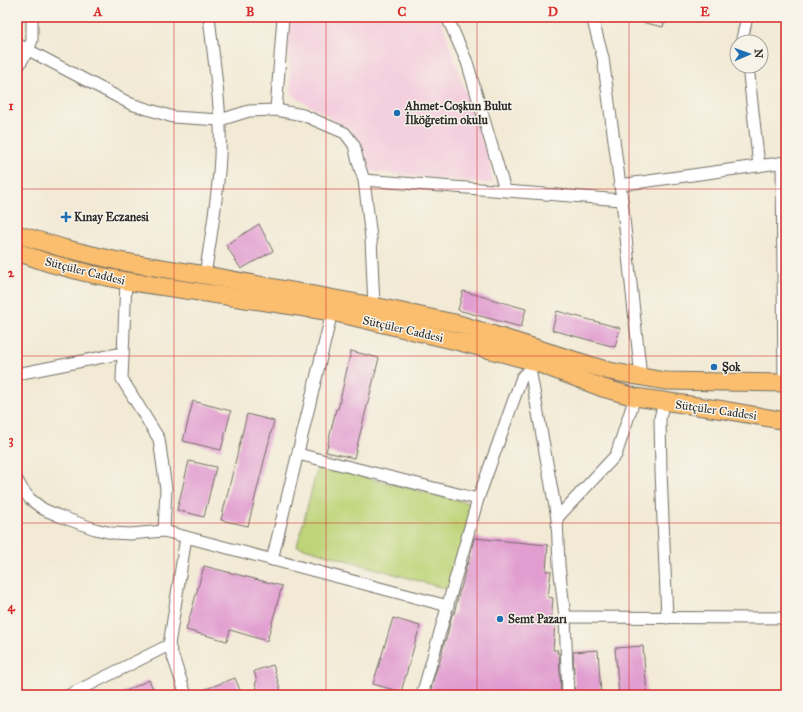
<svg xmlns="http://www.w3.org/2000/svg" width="803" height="712" font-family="'IM FELL Great Primer',serif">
  <rect width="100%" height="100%" fill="#f7f3e8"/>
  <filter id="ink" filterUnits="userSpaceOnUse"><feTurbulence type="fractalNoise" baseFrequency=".025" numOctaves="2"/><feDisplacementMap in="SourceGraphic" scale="8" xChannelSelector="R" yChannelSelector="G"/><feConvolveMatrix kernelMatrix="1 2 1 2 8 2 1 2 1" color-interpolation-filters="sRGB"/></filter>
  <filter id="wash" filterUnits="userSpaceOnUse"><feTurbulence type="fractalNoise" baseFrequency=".012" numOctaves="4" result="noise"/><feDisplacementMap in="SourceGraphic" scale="16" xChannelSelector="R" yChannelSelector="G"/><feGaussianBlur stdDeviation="0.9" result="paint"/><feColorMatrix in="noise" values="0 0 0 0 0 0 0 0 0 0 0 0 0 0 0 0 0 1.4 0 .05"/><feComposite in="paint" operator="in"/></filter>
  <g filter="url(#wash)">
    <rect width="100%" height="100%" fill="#f2ead5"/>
    <polygon fill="#f4cfde" points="295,17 440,17 490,163 493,184 365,171 350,130 292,95 287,30"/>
    <polygon fill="#bed478" stroke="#748052" points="318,466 473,504 450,590 297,546"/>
    <g id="blocks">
      <g fill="#e19cd0">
        <polygon points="638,17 665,17 663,27 637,21"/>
        <polygon points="259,224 273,251 241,269 226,245"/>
        <polygon points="463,291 526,309 521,327 458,310"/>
        <polygon points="557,311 620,328 615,347 552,330"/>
        <polygon points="351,351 379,358 354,458 326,452 336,409 338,409"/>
        <polygon points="193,401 231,411 221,450 183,441"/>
        <polygon points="247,414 274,421 248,526 221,520"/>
        <polygon points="189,461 216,467 204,517 177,510"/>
        <polygon points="474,538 548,545 546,571 551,571 548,597 553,598 551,624 555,624 553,650 558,650 557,653 559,653 561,695 431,695 432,684 438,665 439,665 445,640 446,640 452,614 454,614 460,589 461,589 467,563 468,564"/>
        <polygon points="204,566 282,586 267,641 230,630 227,641 186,630"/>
        <polygon points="393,618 420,626 401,692 373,684"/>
        <polygon points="643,646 647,695 619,695 615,648"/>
        <polygon points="598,650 601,695 575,695 573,652"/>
        <polygon points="273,665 282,695 259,695 255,683 257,682 254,671"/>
        <polygon points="235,678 242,695 193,695 193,694"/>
        <polygon points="149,680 156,695 117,695"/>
      </g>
    </g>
  </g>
  <g filter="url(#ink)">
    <use href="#blocks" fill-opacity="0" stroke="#716e66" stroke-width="1"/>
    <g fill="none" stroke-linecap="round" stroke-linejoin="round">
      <defs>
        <g id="street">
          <polyline points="447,17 467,62 505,190"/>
          <polyline points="592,17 603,58 622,200 641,377"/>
          <polyline points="743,42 742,39 747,17"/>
          <polyline points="17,44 131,104 173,117 220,120 249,111 276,110 303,115 345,133 354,145 358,162 364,180 371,238 374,306"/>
          <polyline points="748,66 759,166"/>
          <polyline points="17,69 29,48 32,40 32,17"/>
          <polyline points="276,110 283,17"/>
          <polyline points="782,163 784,383"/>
          <polyline points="364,180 622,200"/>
          <polyline points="620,185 786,162"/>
          <path d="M 205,275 C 211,236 218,197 220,157 C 222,110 214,63 209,17"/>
          <polyline points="126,281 122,379 159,439 166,489 164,531"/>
          <polyline points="531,364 530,369 557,518 559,565 565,617 568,695"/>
          <polyline points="17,374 123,353"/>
          <polyline points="664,402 660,418 661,471 667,618"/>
          <polyline points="298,454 478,499"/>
          <polyline points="17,480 22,489 30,499 43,509 59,516 95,529 112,533 130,534 164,531 186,537 169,645 186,695"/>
          <polyline points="557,518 616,455 635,397"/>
          <polyline points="186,537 448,606"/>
          <polyline points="272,560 332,312"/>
          <polyline points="565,617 786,618"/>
          <polyline points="69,695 169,645"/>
          <polyline points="422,695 478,499 522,377 530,369"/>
        </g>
        <g id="primary">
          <polyline points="17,234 63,248 118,261 205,275 374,306 459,324 609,371 665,381 786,383"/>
          <polyline points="17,252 49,263 87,273 126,281 332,312 456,341 532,361 603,388 635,397 724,410 786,421"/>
        </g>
      </defs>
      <use href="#street" stroke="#716e66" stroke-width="13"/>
      <use href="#primary" stroke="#716e66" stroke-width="19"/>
      <use href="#street" stroke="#fff" stroke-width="11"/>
      <use href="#primary" stroke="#fabe6e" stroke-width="17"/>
    </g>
  </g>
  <path fill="none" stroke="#d62828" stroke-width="1" stroke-opacity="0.55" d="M 174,17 L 174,695M 326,17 L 326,695M 477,17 L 477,695M 629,17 L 629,695M 17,189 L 786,189M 17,356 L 786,356M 17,523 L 786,523"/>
  <g fill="#1f6fb2" stroke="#f7f3e8" stroke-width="1.5">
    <circle cx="397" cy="113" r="4"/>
    <path d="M64 211h4v4h4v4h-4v4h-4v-4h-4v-4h4z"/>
    <circle cx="714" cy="367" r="4"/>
    <circle cx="500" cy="619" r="4"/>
  </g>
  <g text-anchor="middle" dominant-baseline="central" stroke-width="3" stroke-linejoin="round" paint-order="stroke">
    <g font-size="12" font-weight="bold" fill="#2b2b2b" stroke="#f7f3e8" text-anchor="start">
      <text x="405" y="106">Ahmet-Coşkun Bulut<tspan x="405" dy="14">İlköğretim okulu</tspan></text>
      <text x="74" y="217">Kınay Eczanesi</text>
      <text x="722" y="367">Şok</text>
      <text x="508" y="619">Semt Pazarı</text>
    </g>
    <g font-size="12" fill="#2b2b2b" stroke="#f7f3e8">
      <text transform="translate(85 271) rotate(14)">Sütçüler Caddesi</text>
      <text transform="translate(403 329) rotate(13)">Sütçüler Caddesi</text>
      <text transform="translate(716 410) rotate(8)">Sütçüler Caddesi</text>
    </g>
  </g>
  <rect width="803" height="712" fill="none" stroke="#f7f3e8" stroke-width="44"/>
  <g transform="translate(749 54) rotate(88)"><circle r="19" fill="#f7f3e8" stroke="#a5a39c"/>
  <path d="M0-3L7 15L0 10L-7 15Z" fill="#1f6fb2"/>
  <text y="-6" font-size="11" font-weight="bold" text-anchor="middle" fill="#2b2b2b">N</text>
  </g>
  <rect x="22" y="22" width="759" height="668" fill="none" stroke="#d62828" stroke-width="1.5"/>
  <g font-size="13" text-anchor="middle" font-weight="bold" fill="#d62828">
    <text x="98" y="16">A</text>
    <text x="250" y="16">B</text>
    <text x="402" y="16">C</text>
    <text x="553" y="16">D</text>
    <text x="705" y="16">E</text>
    <text x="11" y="110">1</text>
    <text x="11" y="277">2</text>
    <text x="11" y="444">3</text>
    <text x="11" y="611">4</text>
  </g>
</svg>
